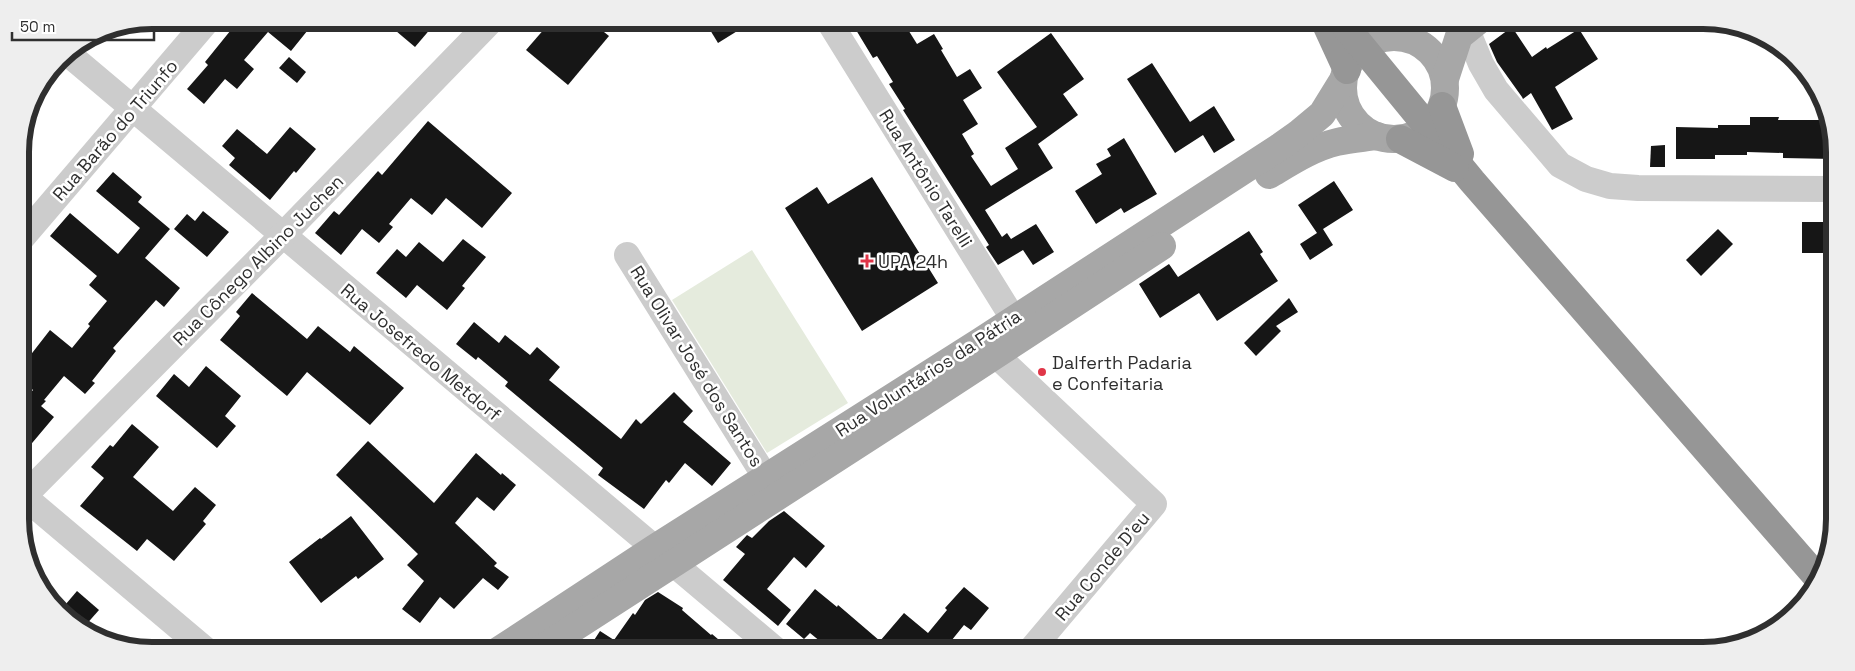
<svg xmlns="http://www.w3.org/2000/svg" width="1855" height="671" font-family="'Space Grotesk',sans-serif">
  <rect width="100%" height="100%" fill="#fff"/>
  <g fill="#e5ebdd">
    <polygon points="984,20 1006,20 993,31"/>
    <polygon points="752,250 848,403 767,453 672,300"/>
  </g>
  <g fill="#161616">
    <polygon points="239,20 316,20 291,51 268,32 244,60 254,69 237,89 225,79 204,104 187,89 208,65 205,62"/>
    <polygon points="383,20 438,20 415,47"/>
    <polygon points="552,20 589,20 609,36 568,85 526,50"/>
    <polygon points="704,20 755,20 718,43"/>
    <polygon points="850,20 902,20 917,44 934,34 943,49 941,50 957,77 970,69 982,88 963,100 978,124 962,134 974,154 971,156 991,186 1018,169 1005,148 1037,127 997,72 1051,33 1084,79 1063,94 1078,115 1038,144 1053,168 985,210 1002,237 1007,233 1011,239 1036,224 1054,252 1033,265 1023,250 998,265 986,247 989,245 903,110 905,109 889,84 893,82 877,56 873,58"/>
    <polygon points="1512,27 1532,57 1546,47 1547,49 1579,29 1598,59 1555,87 1573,119 1552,130 1531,93 1523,99 1522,97 1497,62 1489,44"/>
    <polygon points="289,57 306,72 297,83 279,68"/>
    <polygon points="1152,63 1190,122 1214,106 1235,140 1214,153 1203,135 1175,153 1127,79"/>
    <polygon points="1750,117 1779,117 1778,120 1827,120 1834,134 1834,159 1783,158 1783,153 1747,152 1747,155 1715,155 1715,159 1676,159 1676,127 1718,128 1718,125 1750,125"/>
    <polygon points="428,121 512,193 482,228 446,198 432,215 411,198 389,224 393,227 379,243 362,229 341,255 315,233 334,211 339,215 378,171 382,175"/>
    <polygon points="290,127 316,149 296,173 294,171 270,200 229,165 235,158 222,146 237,129 267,154"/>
    <polygon points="1124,138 1157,194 1124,213 1121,208 1096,224 1075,191 1102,174 1096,164 1111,156 1107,149"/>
    <polygon points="1665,145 1665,167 1650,167 1651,146"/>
    <polygon points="113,172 142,197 138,202 170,229 145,258 180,288 164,307 156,300 113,348 116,351 92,381 95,383 85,394 64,376 44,400 46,401 41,406 54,417 22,455 22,403 33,390 22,380 22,366 50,330 72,348 90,326 88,324 107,301 89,285 97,276 50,236 70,213 118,254 140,228 96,191"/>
    <polygon points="872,177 938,283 862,331 785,208 817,187 828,204"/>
    <polygon points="1334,181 1353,210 1323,229 1333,245 1310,260 1300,244 1317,233 1298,205"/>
    <polygon points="203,211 229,232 207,257 174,229 187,214 195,221"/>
    <rect x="1802" y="222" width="32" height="31"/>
    <polygon points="1718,229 1733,244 1701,276 1686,260"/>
    <polygon points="1249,231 1263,252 1260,254 1278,281 1217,321 1199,293 1160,318 1139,284 1169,264 1178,277"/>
    <polygon points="463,239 486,257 462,286 465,288 447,310 417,285 406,298 376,273 397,249 406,257 419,242 443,262"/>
    <polygon points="252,293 307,339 318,326 350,352 354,346 404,388 370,425 307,372 287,396 220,340 240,316 236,312"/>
    <polygon points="1289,298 1298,312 1276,326 1281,331 1256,356 1244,343"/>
    <polygon points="474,322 499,343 505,335 530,355 537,347 560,367 549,380 621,439 636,419 641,424 674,392 693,411 683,422 731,463 712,486 685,463 669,483 666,480 644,509 598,475 603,468 505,386 508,382 478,357 476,360 456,344"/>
    <polygon points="206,366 241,396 225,416 236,426 217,448 156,396 174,374 189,387"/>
    <polygon points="132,424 159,447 133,477 173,511 195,487 216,505 203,521 206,524 174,561 147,539 137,551 80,506 104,478 91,467 110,445 113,447"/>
    <polygon points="368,441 434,503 476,453 501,475 502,473 516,485 494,511 477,497 455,523 497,563 494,566 509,577 498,590 483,578 454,609 440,597 420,623 402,609 424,581 407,565 418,554 336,475"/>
    <polygon points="784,511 825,546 806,568 794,557 767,589 791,610 778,626 723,580 745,554 736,547 747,535 752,538 769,521"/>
    <polygon points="351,516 384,559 358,579 356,576 321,603 289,562 320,538 321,539"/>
    <polygon points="964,587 989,608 971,630 964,625 943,651 832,651 810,633 804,639 786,624 815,589 837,607 838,605 880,641 904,613 928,633 947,610 945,608"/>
    <polygon points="77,591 99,610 84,627 60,611"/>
    <polygon points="658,592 683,608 682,610 711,635 712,634 732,651 587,651 600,631 614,640 633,613 635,615 645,600"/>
  </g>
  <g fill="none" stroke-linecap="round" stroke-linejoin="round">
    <g stroke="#ccc" stroke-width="26">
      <polyline points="828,20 1024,336"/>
      <polyline points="1467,30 1481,64 1496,90 1560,165 1586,179 1610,186 1638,188 1834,189"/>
      <polyline points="66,52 777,651"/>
      <polyline points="21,239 208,20"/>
      <polyline points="627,255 766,478"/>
      <polyline points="981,341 1154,504 1030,651"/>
      <polyline points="22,495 207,651"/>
      <polyline points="22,498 283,235 492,20"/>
    </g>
    <g stroke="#a7a7a7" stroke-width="28">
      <circle cx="1394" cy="88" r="51"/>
      <polyline points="1445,79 1459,36 1479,20"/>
      <path d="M 1269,175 C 1291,162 1312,148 1337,142 C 1350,139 1364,138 1377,136"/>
      <polyline points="498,651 655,548 981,341 1281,146 1298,134 1322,114 1343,80"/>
      <polyline points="538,651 919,405 1162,246"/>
    </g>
    <g stroke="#969696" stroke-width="28">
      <polyline points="1324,20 1347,70"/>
      <polyline points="1340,20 1472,181 1817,577"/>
      <polyline points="1442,106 1460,154"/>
      <polyline points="1400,139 1455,168"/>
    </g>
  </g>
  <g fill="#e03648" stroke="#fff" stroke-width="2">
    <path d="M864.5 253.5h5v5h5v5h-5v5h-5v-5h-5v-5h5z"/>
    <circle cx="1042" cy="372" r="5"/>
  </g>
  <g text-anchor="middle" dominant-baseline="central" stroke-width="5" stroke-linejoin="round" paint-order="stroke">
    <g font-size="18" fill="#2f2f2f" stroke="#fff">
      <text transform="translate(115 130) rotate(-49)">Rua Barão do Triunfo</text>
      <text transform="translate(926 178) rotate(58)">Rua Antônio Tarelli</text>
      <text transform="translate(258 260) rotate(-45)">Rua Cônego Albino Juchen</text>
      <text transform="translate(421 352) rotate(40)">Rua Josefredo Metdorf</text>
      <text transform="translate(697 366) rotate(58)">Rua Olivar José dos Santos</text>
      <text transform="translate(928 373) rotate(-33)">Rua Voluntários da Pátria</text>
      <text transform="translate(1102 566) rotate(-50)">Rua Conde D'eu</text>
    </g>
    <g font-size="18" fill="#2f2f2f" stroke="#fff" text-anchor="start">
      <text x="878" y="261">UPA 24h</text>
      <text x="1052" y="362">Dalferth Padaria<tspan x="1052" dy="21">e Confeitaria</tspan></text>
    </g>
  </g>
  <path d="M0 0H1855V671H0ZM152 29H1703A123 123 0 0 1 1826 152V519A123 123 0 0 1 1703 642H152A123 123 0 0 1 29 519V152A123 123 0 0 1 152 29Z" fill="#eee" fill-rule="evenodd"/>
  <path fill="none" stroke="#2f2f2f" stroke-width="6" d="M152 29H1703A123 123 0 0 1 1826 152V519A123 123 0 0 1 1703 642H152A123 123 0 0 1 29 519V152A123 123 0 0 1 152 29Z"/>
  <path d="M12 32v8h142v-8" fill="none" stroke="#2f2f2f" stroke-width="2.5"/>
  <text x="20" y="32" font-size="15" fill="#2f2f2f" stroke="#ffffff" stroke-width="4" paint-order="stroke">50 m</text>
</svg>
